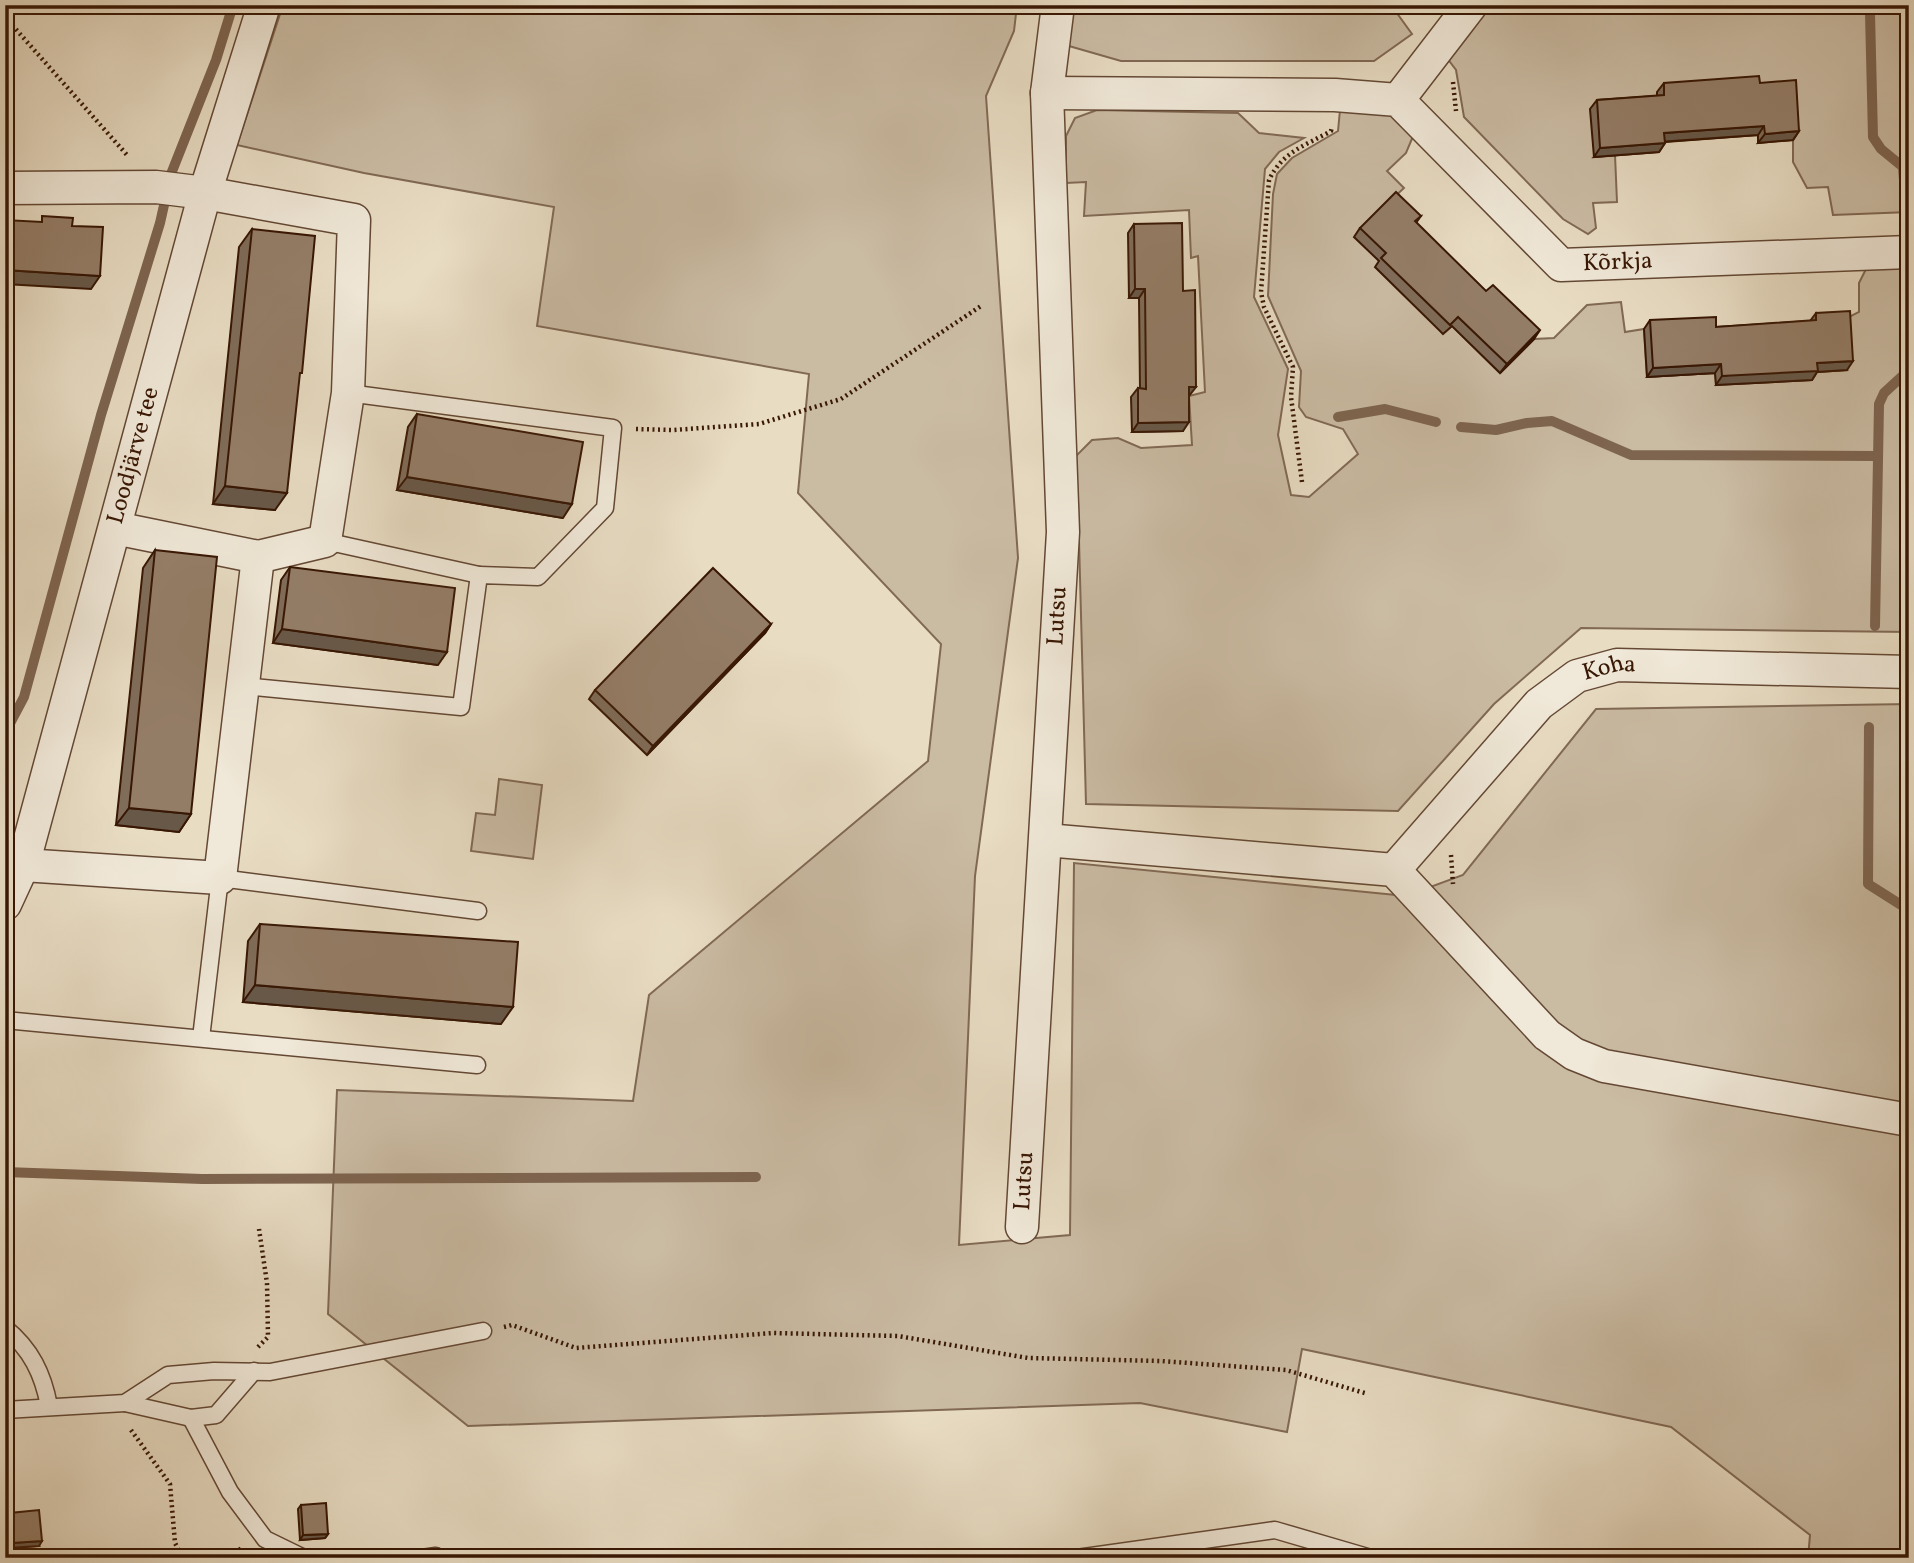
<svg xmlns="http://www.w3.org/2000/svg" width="1914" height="1563" font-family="Vollkorn,serif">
  <rect width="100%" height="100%" fill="#e8dcc3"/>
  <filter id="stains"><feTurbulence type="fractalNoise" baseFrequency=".00286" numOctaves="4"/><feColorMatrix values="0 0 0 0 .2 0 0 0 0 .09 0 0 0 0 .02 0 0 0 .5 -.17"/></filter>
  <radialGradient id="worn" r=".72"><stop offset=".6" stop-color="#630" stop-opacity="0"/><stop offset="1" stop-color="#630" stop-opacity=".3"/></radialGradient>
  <g fill="#cabba3" stroke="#816954" stroke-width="2">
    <polygon points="283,5 1017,5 1014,31 986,96 1018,558 975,876 959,1245 1070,1235 1074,863 1406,896 1463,875 1596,709 1909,704 1909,1558 1808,1558 1810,1535 1671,1427 1302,1349 1287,1432 1140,1403 468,1426 328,1314 337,1090 633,1101 649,995 928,761 941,644 798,493 809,374 537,326 554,207 364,173 237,145"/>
    <polygon points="1071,5 1391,5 1412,34 1374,61 1121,61 1062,44"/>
    <polygon points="1484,5 1909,5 1909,212 1833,215 1828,187 1807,188 1793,162 1793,140 1658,104 1594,157 1615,155 1617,202 1593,203 1596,228 1588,234 1563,219 1464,117 1456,70 1447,58"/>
    <polygon points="1097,110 1238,113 1259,133 1304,138 1279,152 1265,169 1254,297 1288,369 1278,435 1291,495 1309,497 1358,454 1343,429 1306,417 1299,407 1301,371 1268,296 1273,194 1277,174 1292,158 1338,131 1340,110 1388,112 1414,134 1406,153 1387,171 1404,188 1390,201 1380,262 1443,334 1452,326 1500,373 1534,339 1554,338 1587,305 1621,302 1625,332 1644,329 1647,377 1715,373 1716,385 1859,312 1859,283 1867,267 1909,264 1909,632 1581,628 1494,704 1398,811 1086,804 1078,502 1073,459 1092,440 1118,438 1141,448 1192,445 1189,396 1205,392 1198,256 1191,258 1189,210 1084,216 1086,182 1066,183 1066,136 1075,118"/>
    <polygon points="499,779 542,785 533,859 471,851 476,813 495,815"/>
  </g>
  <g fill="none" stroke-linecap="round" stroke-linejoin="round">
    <g stroke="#7e6550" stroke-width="10">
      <polyline points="1874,5 1870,13 1873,137 1881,149 1903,167 1905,193"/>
      <polyline points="1338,417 1385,409 1436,422"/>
      <polyline points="1461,427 1496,430 1527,423 1552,421 1631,455 1877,456"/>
      <polyline points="1875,626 1879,404 1884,393 1909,370"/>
      <polyline points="1869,727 1868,884 1909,910"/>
      <polyline points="5,733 24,697 101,415 160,223 171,174 216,60 233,5"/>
      <polyline points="5,1172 202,1179 756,1177"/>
    </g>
    <defs>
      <g id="lane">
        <polyline points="325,541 479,575"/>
        <polyline points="243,686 461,707 479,575 538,577 605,508 613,428 348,393"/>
        <polyline points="5,1020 477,1065"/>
        <polyline points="201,1038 220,878 478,911"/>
        <path d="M 5,1328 C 31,1349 43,1374 49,1406"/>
        <polyline points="125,1403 191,1418 216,1415 254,1371"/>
        <polyline points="5,1410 125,1403 168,1375 214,1371 270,1372 483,1331"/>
        <polyline points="191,1418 230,1492 265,1539 304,1558"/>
        <polyline points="422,1558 436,1556 438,1558"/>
        <polyline points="1077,1558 1275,1530 1371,1558"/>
      </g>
      <g id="street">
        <path id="s1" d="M 1047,93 L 1335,95 L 1398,100 L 1561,265 L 1909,252"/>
        <polyline points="1398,100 1471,5"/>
        <polyline points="5,188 156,187 205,193 354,220 348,393 325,541 258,557 220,878 23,865"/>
        <polyline points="115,528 258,557"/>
        <polyline points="1046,840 1394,870 1547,1035 1574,1054 1604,1066 1909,1120"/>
        <path id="s2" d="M 1394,870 L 1539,704 L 1577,676 L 1617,665 L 1909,672"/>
        <path id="s3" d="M 5,904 L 23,865 L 205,193 L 264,5"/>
        <path id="s4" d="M 1022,1227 L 1063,532 L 1047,93 L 1058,5"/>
      </g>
    </defs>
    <use href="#lane" stroke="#644834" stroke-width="19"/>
    <use href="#street" stroke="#644834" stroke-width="35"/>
    <g stroke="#381704" stroke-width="4.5" stroke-dasharray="2 3.5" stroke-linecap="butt">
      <polyline points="5,17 127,155"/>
      <polyline points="1453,82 1456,111"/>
      <polyline points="636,429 673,430 759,424 841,399 981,306"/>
      <path d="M 1302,482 L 1291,397 L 1293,367 L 1264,307 L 1261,292 L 1269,180 C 1283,151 1305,146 1331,131 L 1332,127"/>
      <polyline points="1451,855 1453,884"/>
      <polyline points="504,1327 512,1325 576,1348 773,1333 898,1336 1028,1358 1161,1361 1286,1370 1368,1394"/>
      <polyline points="258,1347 268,1337 267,1283 259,1229"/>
      <polyline points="131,1430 170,1484 175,1543 183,1558"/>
      <polyline points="225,1558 242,1548"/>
    </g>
    <use href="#lane" stroke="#f0e8d8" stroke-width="16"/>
    <use href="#street" stroke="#f0e8d8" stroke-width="32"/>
  </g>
  <g fill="#7f6c59" stroke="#381704" stroke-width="2">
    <polygon points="1664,83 1760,83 1799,131 1793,140 1758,143 1758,135 1665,142 1665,143 1659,152 1594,157 1590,109 1597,100 1657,96 1657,92"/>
    <polygon points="1421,216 1416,223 1534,339 1500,373 1452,326 1443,334 1375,267 1379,261 1354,237 1360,228"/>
    <polygon points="1134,224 1183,291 1189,396 1183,431 1132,432 1131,397 1138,388 1140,389 1139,298 1129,298 1128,233"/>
    <polygon points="252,229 299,377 275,510 213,504 239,247"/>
    <polygon points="1816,313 1847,370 1817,372 1812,380 1716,385 1715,373 1647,377 1644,329 1650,320 1716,327 1810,321"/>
    <polygon points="417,414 563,518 397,490 408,427"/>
    <polygon points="155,550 191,814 179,832 116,825 143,568"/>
    <polygon points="290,567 438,665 273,643 281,580"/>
    <polygon points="771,624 765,633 647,755 589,699 595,690"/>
    <polygon points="260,924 501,1024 243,1002 248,941"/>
    <polygon points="301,1505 328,1534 325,1538 300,1540 298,1509"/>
    <polygon points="10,1513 39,1546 9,1548 7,1517"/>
  </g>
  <g fill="#685848" stroke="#381704" stroke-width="2">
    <polygon points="1764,126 1758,135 1658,142 1664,133"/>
    <polygon points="1799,131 1793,140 1758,143 1765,134"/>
    <polygon points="1665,143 1659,152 1594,157 1600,148"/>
    <polygon points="5,270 100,276 91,289 5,284"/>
    <polygon points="1135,289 1145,289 1139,298 1129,298"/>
    <polygon points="1540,330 1534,339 1500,373 1507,364"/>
    <polygon points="1853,361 1847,370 1817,372 1812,380 1716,385 1722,376 1817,363"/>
    <polygon points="1721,364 1715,373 1647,377 1653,368"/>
    <polygon points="1189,387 1196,387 1189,396 1182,396"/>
    <polygon points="1189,422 1183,431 1132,432 1138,423"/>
    <polygon points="407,477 572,504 563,518 397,490"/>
    <polygon points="225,486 287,493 275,510 213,504"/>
    <polygon points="771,624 765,633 647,755 653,746"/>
    <polygon points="282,629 447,652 438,665 273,643"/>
    <polygon points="129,808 191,814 179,832 116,825"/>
    <polygon points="255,985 513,1007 501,1024 243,1002"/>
    <polygon points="328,1534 325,1538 300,1540 303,1535"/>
    <polygon points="42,1541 39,1546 9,1548 12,1543"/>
  </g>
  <g fill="#947d67" stroke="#381704" stroke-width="2">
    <polygon points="1759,76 1760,83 1796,80 1799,131 1765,134 1764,126 1664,133 1665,143 1600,148 1597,100 1664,95 1664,83"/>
    <polygon points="1396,192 1421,216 1415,221 1486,291 1493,285 1540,330 1507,364 1458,317 1450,325 1381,258 1386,253 1360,228"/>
    <polygon points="42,216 73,218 72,226 103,227 100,276 5,270 5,220 42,222"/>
    <polygon points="1182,223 1183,291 1195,290 1196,387 1189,387 1189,422 1138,423 1138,388 1146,389 1145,289 1135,289 1134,224"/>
    <polygon points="252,229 315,236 302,373 300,373 287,493 225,486"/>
    <polygon points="1850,311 1853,361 1817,363 1818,371 1722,376 1721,364 1653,368 1650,320 1716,317 1716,327 1816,320 1816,313"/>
    <polygon points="417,414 583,442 572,504 407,477"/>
    <polygon points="155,550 217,557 191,814 129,808"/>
    <polygon points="290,567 455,588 447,652 282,629"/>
    <polygon points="713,568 771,624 653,746 595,690"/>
    <polygon points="260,924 518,942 513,1007 255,985"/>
    <polygon points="326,1503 328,1534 303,1535 301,1505"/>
    <polygon points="39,1510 42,1541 12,1543 10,1513"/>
  </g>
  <g text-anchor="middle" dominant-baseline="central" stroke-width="7" stroke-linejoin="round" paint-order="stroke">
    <g font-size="24" fill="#381704" stroke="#f0e8d8">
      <text stroke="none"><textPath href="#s1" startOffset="640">Kõrkja</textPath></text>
      <text stroke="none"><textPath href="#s3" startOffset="467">Loodjärve tee</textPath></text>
      <text stroke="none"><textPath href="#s4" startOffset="612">Lutsu</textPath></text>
      <text stroke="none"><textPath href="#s2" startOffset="301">Koha</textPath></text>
      <text stroke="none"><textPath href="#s4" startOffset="46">Lutsu</textPath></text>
    </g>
  </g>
  <rect width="1914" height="1563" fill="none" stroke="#e8dcc3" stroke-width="28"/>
  <rect x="7" y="7" width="1900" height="1549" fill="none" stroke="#381704" stroke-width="3.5"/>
  <rect x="14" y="14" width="1886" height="1535" fill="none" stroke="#381704" stroke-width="2"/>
  <rect width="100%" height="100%" filter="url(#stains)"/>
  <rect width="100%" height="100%" fill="url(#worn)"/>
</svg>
